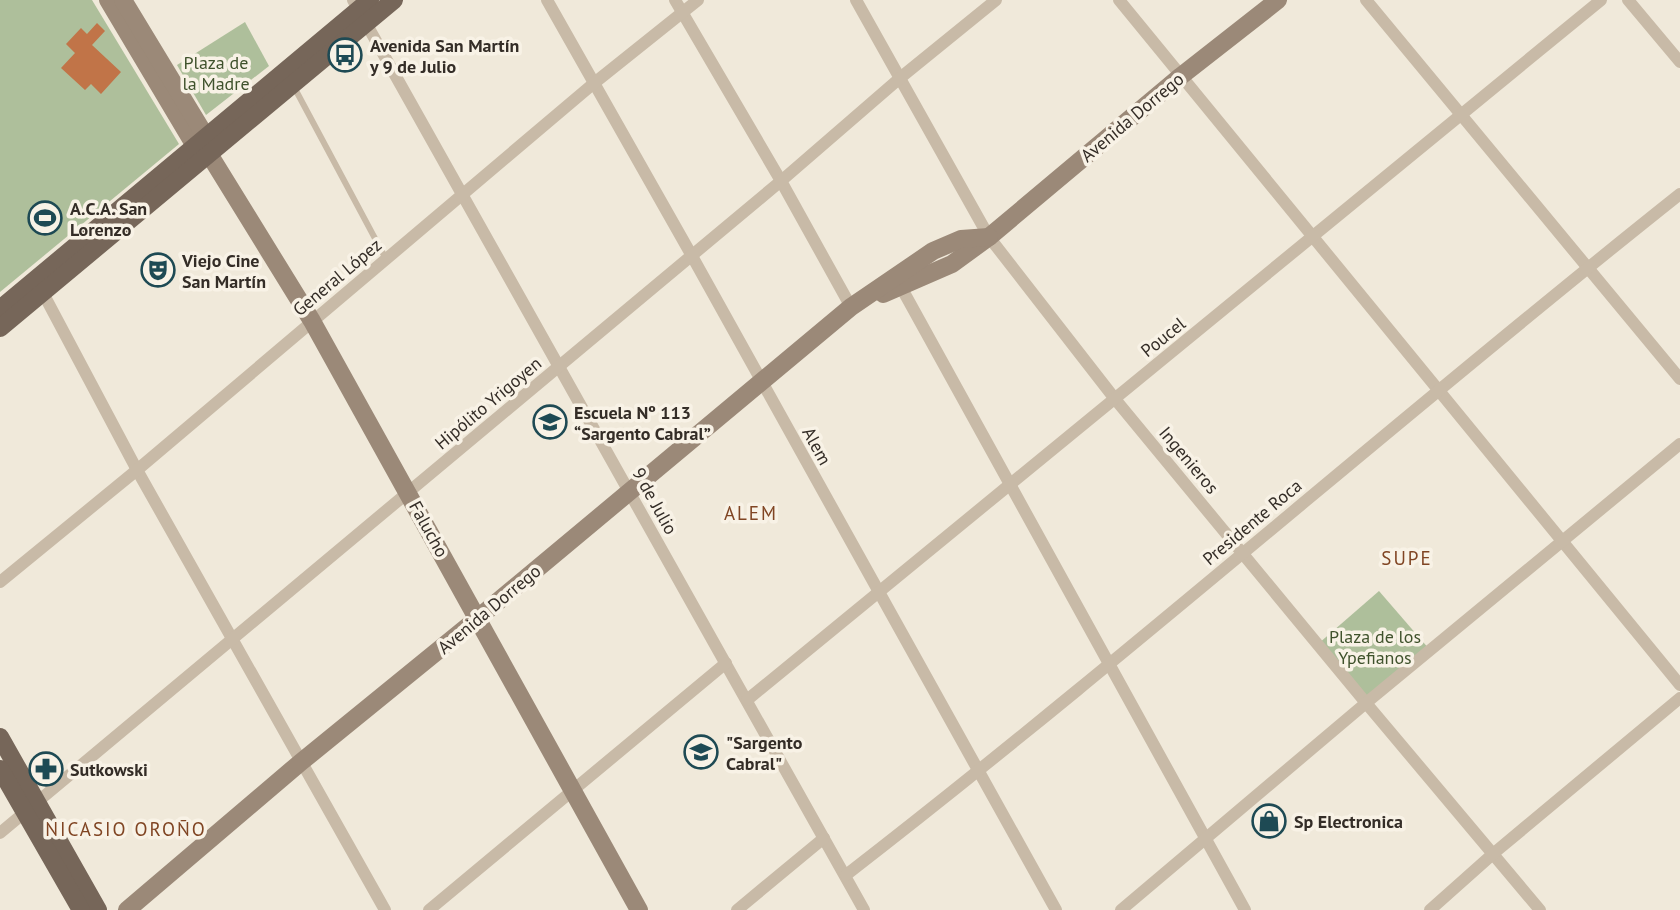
<svg xmlns="http://www.w3.org/2000/svg" width="1680" height="910" font-family="'PT Sans',sans-serif">
  <rect width="100%" height="100%" fill="#f0e9da"/>
  <g fill="#aebf9b">
    <polygon points="0,0 92,0 179,144 0,292"/>
    <polygon points="245,22 269,66 206,115 177,65"/>
    <polygon points="1379,591 1430,650 1366,703 1318,644"/>
  </g>
  <polygon fill="#c17448" points="97,23 105,31 92,45 121,72 101,94 91,84 85,90 61,68 75,53 66,44 81,28 87,34"/>
  <g fill="none" stroke-linecap="round" stroke-linejoin="round">
    <polyline stroke="#c8baa7" stroke-width="6" points="293,85 386,259"/>
    <g stroke="#c8baa7" stroke-width="12">
      <polyline points="353,0 864,910"/>
      <polyline points="547,0 692,256 1056,910"/>
      <polyline points="675,0 781,181 851,307"/>
      <polyline points="856,0 989,237 1115,399 1366,703 1540,910"/>
      <polyline points="1119,0 1680,685"/>
      <polyline points="1366,0 1680,379"/>
      <polyline points="1628,0 1680,62"/>
      <polyline points="905,280 901,287 1245,910"/>
      <polyline points="43,293 137,470 385,910"/>
      <polyline points="0,582 137,470 593,84 698,0"/>
      <polyline points="747,700 1601,0"/>
      <polyline points="0,833 781,181 900,78 996,0"/>
      <path d="M 846,875 C 1130,655 1399,417 1680,194"/>
      <polyline points="429,910 726,663"/>
      <polyline points="737,910 824,838"/>
      <polyline points="1121,910 1366,703 1680,444"/>
      <polyline points="1430,910 1494,853 1680,698"/>
    </g>
    <g stroke="#9b8978" stroke-width="18">
      <polyline points="108,0 195,146 206,153"/>
      <polyline points="123,0 206,137 209,154 312,321 639,910"/>
      <polyline points="883,294 952,264 989,237 1181,76 1278,0"/>
      <polyline points="127,910 301,762 478,618 851,307 933,251 961,239 989,237"/>
    </g>
    <g stroke="#766659" stroke-width="18">
      <polyline points="0,309 370,0"/>
      <polyline points="0,328 394,0"/>
      <polyline points="0,737 98,910"/>
      <polyline points="0,769 81,910"/>
    </g>
  </g>
  <defs>
    <symbol id="bus-ring" viewBox="-11 -11 22 22"><circle r="9.5" fill="#f8f2e6" stroke="#1e4a54" stroke-width="1.5"/><path d="M-5-6H5V4H4V6H2V4H-2V6H-4V4H-5ZM-3.5-4V0h7V-4ZM-3.5 1.2v1.5H-2V1.2ZM2 1.2v1.5H3.5V1.2Z" fill="#1e4a54"/></symbol>
    <symbol id="stadium-ring" viewBox="-11 -11 22 22"><circle r="9.5" fill="#f8f2e6" stroke="#1e4a54" stroke-width="1.5"/><path d="M0-5a6.5 5 0 1 0 0 10a6.5 5 0 1 0 0-10ZM-3.5-1.8h7v3.6h-7Z" fill="#1e4a54"/></symbol>
    <symbol id="theatre-ring" viewBox="-11 -11 22 22"><circle r="9.5" fill="#f8f2e6" stroke="#1e4a54" stroke-width="1.5"/><path d="M-5-5.5Q0-4 5-5.5V0Q5 5 0 6Q-5 5-5 0ZM-3.3-2.5H-1v1.5H-3.3ZM1-2.5H3.3v1.5H1ZM-2.8 1Q0 5.5 2.8 1Z" fill="#1e4a54"/></symbol>
    <symbol id="school-ring" viewBox="-11 -11 22 22"><circle r="9.5" fill="#f8f2e6" stroke="#1e4a54" stroke-width="1.5"/><path d="M0-5L7-2L0 1L-7-2ZM-4 1L0 2.5L4 1V4Q0 6-4 4Z" fill="#1e4a54"/></symbol>
    <symbol id="pharmacy-ring" viewBox="-11 -11 22 22"><circle r="9.5" fill="#f8f2e6" stroke="#1e4a54" stroke-width="1.5"/><path d="M-2-6h4v4h4v4h-4v4h-4v-4h-4v-4h4Z" fill="#1e4a54"/></symbol>
    <symbol id="shop-ring" viewBox="-11 -11 22 22"><circle r="9.5" fill="#f8f2e6" stroke="#1e4a54" stroke-width="1.5"/><path d="M-5-2.5h2.3a2.7 3.5 0 0 1 5.4 0H5L5.5 6h-11ZM-1.5-2.5h3a1.5 2.3 0 0 0-3 0Z" fill="#1e4a54"/></symbol>
  </defs>
  <g fill-rule="evenodd">
    <use href="#bus-ring" x="326" y="36" width="38" height="38"/>
    <use href="#stadium-ring" x="26" y="199" width="38" height="38"/>
    <use href="#theatre-ring" x="139" y="251" width="38" height="38"/>
    <use href="#school-ring" x="531" y="403" width="38" height="38"/>
    <use href="#school-ring" x="682" y="733" width="38" height="38"/>
    <use href="#pharmacy-ring" x="27" y="750" width="38" height="38"/>
    <use href="#shop-ring" x="1250" y="802" width="38" height="38"/>
  </g>
  <g text-anchor="middle" dominant-baseline="central" stroke-width="7" stroke-linejoin="round" paint-order="stroke">
    <g font-size="18" font-weight="bold" fill="#342d27" stroke="#f8f2e6" text-anchor="start">
      <text x="370" y="45">Avenida San Martín<tspan x="370" dy="21">y 9 de Julio</tspan></text>
      <text x="70" y="208">A.C.A. San<tspan x="70" dy="21">Lorenzo</tspan></text>
      <text x="182" y="260">Viejo Cine<tspan x="182" dy="21">San Martín</tspan></text>
      <text x="574" y="412">Escuela Nº 113<tspan x="574" dy="21">“Sargento Cabral”</tspan></text>
      <text x="726" y="742">"Sargento<tspan x="726" dy="21">Cabral"</tspan></text>
      <text x="70" y="769">Sutkowski</text>
      <text x="1294" y="821">Sp Electronica</text>
    </g>
    <g font-size="18" fill="#3f522c" stroke="#f8f2e6">
      <text x="216" y="62">Plaza de<tspan x="216" dy="21">la Madre</tspan></text>
      <text x="1375" y="636">Plaza de los<tspan x="1375" dy="21">Ypefianos</tspan></text>
    </g>
    <g font-size="18" fill="#342d27" stroke="#f8f2e6">
      <text transform="translate(1132 117) rotate(-40)">Avenida Dorrego</text>
      <text transform="translate(337 277) rotate(-40)">General López</text>
      <text transform="translate(1163 337) rotate(-39)">Poucel</text>
      <text transform="translate(488 403) rotate(-40)">Hipólito Yrigoyen</text>
      <text transform="translate(817 446) rotate(61)">Alem</text>
      <text transform="translate(1189 460) rotate(50)">Ingenieros</text>
      <text transform="translate(655 501) rotate(61)">9 de Julio</text>
      <text transform="translate(1252 522) rotate(-40)">Presidente Roca</text>
      <text transform="translate(429 529) rotate(61)">Falucho</text>
      <text transform="translate(489 609) rotate(-40)">Avenida Dorrego</text>
    </g>
    <g font-size="19" letter-spacing="2" fill="#804523" stroke="#f8f2e6">
      <text x="751" y="513">ALEM</text>
      <text x="1407" y="558">SUPE</text>
      <text x="126" y="829">NICASIO OROÑO</text>
    </g>
  </g>
</svg>
